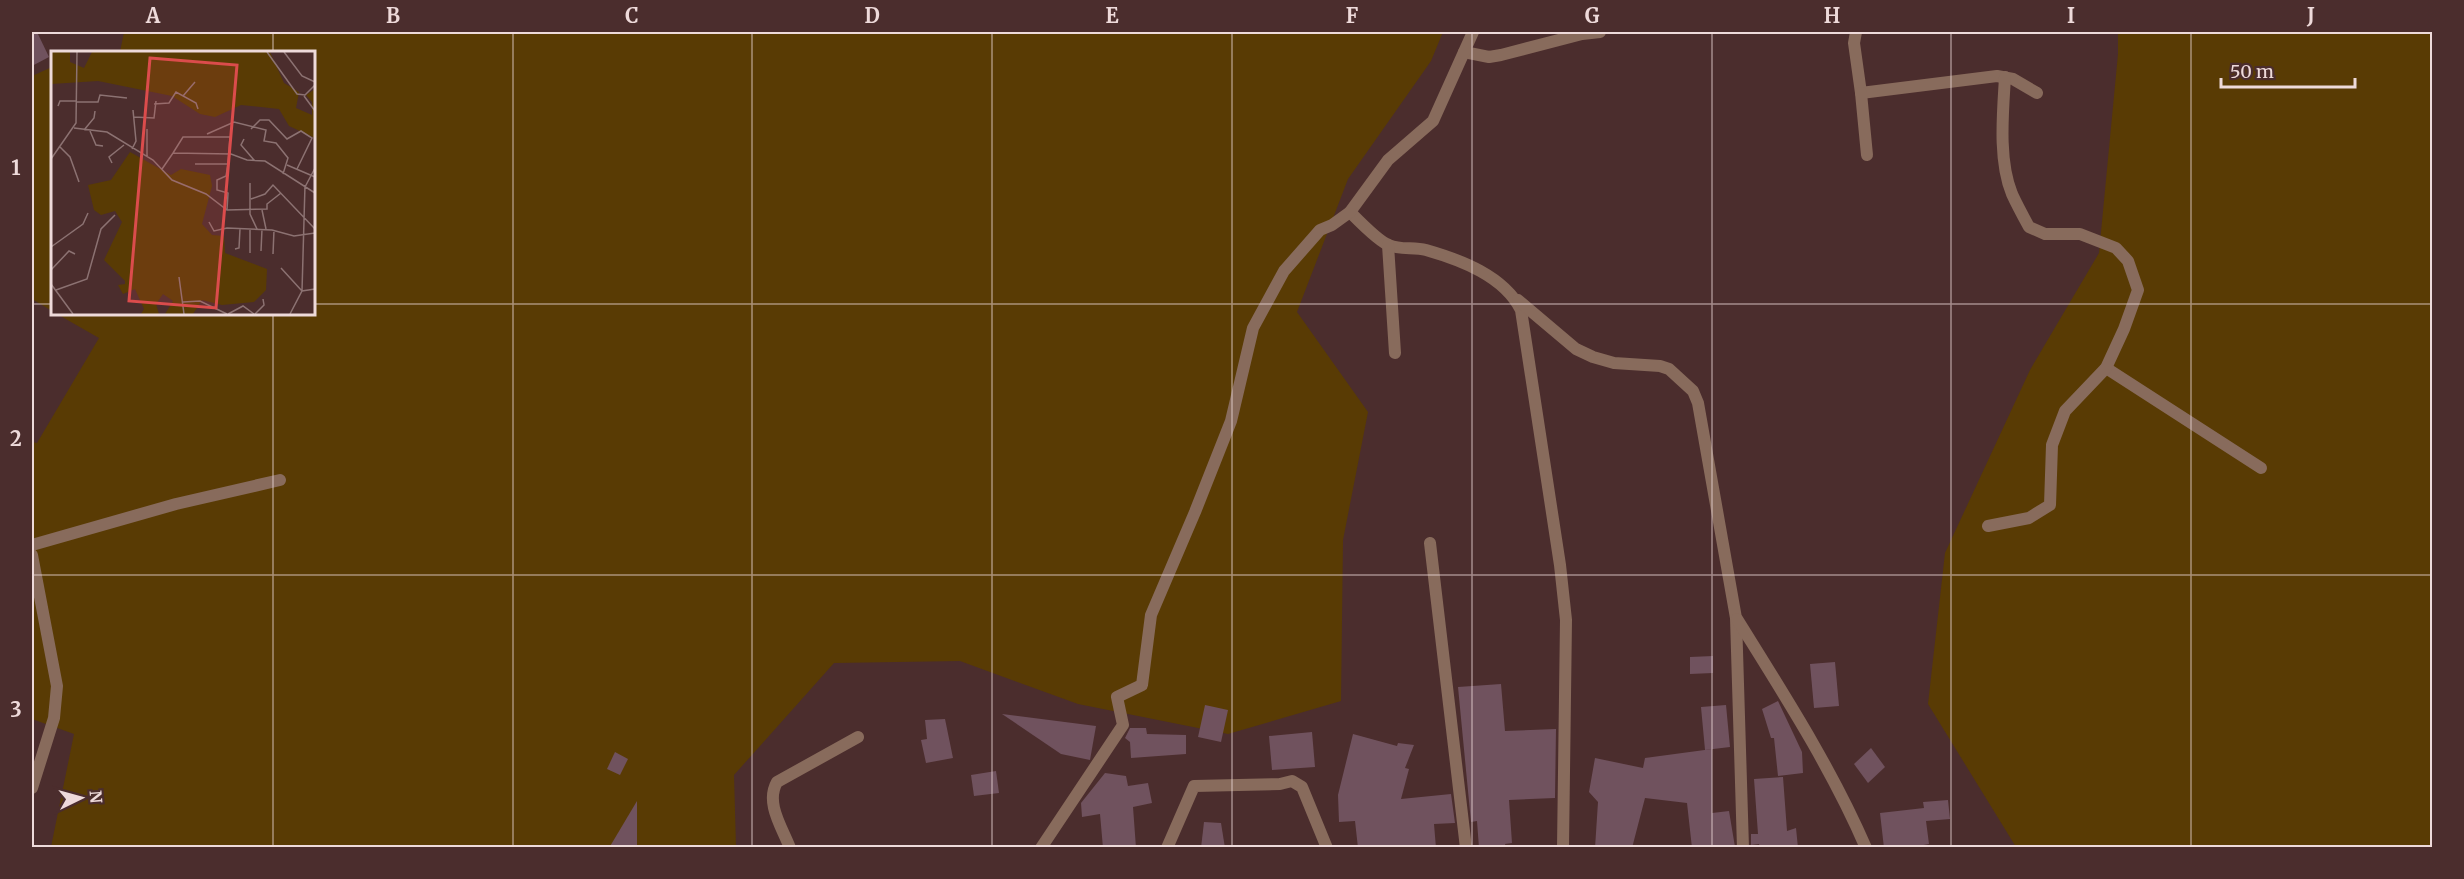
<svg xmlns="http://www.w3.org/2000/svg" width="2464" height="879" font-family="Merriweather,serif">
  <rect width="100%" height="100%" fill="#4b2d2d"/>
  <g fill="#593b04">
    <polygon points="124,32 1443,32 1431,61 1348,179 1297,312 1368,412 1343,540 1341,701 1228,734 1078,704 960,661 834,663 734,775 736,847 51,847 74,734 32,719 32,442 37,443 99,338 57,314 314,314 314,52 120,52"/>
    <polygon points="2118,32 2432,32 2432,847 2016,847 1928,704 1945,553 2030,370 2099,253 2118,54"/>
    <polygon points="52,67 52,311 32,299 32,76"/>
  </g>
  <g fill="#70525e">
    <polygon points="32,32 37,32 49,57 32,66"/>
    <polygon points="1713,656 1713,673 1690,674 1690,657"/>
    <polygon points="1835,662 1839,706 1814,708 1810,664"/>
    <polygon points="1501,684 1505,731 1556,729 1555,798 1509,800 1512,843 1505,844 1506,848 1479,848 1477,821 1471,822 1458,687"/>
    <polygon points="1778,701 1802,752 1803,773 1778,776 1774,738 1771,738 1762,709"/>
    <polygon points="1205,705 1228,710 1221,742 1198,737"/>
    <polygon points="1726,705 1730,747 1705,750 1701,707"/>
    <polygon points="1002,714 1096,726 1090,760 1061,754"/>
    <polygon points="945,719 953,758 926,763 921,740 927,739 925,720"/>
    <polygon points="1130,728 1146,728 1147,734 1186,735 1186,754 1131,758 1130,742 1125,738"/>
    <polygon points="1312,732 1315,767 1272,770 1269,736"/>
    <polygon points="1353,734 1397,746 1398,743 1414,745 1405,768 1409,769 1401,799 1451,794 1455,823 1434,824 1436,848 1358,848 1355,821 1339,822 1338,795"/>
    <polygon points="1871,748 1885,767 1868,783 1854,764"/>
    <polygon points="1712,749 1712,813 1729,811 1735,847 1692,848 1687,803 1645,798 1632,848 1595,848 1598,802 1589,792 1595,758 1643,768 1645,758"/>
    <polygon points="615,752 628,759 620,775 607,769"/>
    <polygon points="996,771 999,793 974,796 971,775"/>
    <polygon points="1105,773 1126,776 1128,786 1148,783 1152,803 1133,807 1136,848 1103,848 1100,814 1082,817 1081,803"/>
    <polygon points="1783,777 1787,831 1796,828 1798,848 1760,848 1759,844 1751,845 1751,834 1758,834 1754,779"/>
    <polygon points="1948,800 1950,819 1926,821 1929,844 1907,848 1884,848 1880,813 1924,808 1923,802"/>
    <polygon points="637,801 637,848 609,848"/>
    <polygon points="1204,822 1221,823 1225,848 1201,848"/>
  </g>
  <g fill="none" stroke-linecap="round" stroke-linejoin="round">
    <g stroke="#886b5c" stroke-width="12">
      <polyline points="1856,32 1854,43 1861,93 1997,76 2013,79 2037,93"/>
      <polyline points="1464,52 1489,57 1501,55 1582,34 1600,32"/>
      <polyline points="1861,93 1867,155"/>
      <path d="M 1350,212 C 1358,220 1379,242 1389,245 C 1399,250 1414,247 1426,250 C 1461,260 1504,276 1521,310 L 1560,565 L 1566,620 L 1563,848"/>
      <polyline points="1388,245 1395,353"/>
      <polyline points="1518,300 1576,349 1593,357 1614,363 1660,366 1669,369 1693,391 1698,403 1736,618 1743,848"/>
      <polyline points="2106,368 2261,468"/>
      <path d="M 1988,526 L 2029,518 L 2050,505 L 2052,445 L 2065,411 L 2106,368 L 2124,329 L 2138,290 L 2128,261 L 2116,248 L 2080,234 L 2045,234 L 2029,227 C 2023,216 2017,205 2012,194 C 1998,160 2003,112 2005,77"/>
      <polyline points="1430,543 1466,848"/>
      <polyline points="32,545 176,504 280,480"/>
      <polyline points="32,555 57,686 54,718 32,788"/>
      <path d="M 1737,619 C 1783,693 1831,767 1866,848"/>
      <path d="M 790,848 C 782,827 765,803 777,782 L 858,737"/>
      <polyline points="1041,848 1123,725 1117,697 1142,685 1151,615 1195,512 1231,421 1253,328 1284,271 1320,230 1332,225 1350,212 1388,160 1433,121 1473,32"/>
      <polyline points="1167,848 1194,786 1280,784 1292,781 1302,787 1327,848"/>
    </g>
  </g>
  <path fill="none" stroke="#eedada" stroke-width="1.5" stroke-opacity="0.55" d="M 273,32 L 273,52M 513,32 L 513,848M 752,32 L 752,848M 992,32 L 992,848M 1232,32 L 1232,848M 1472,32 L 1472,848M 1712,32 L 1712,848M 1951,32 L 1951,848M 2191,32 L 2191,848M 32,304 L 52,304M 314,304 L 2432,304M 273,314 L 273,848M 32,575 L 2432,575"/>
  <g transform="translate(51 51)">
    <rect width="264" height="264" fill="#4b2d2d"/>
    <path d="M 0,1 L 19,1 L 19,11 L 33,17 L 41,1 L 219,1 L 233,32 L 248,41 L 245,57 L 261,64 L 261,51 L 255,44 L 264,38 L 264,87 L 238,75 L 228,58 L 190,54 L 164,66 L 149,63 L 121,45 L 47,30 L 0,33 ZM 79,101 L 120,124 L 130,118 L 159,124 L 161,135 L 151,173 L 161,184 L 173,185 L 174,202 L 216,218 L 215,239 L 203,251 L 171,254 L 151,249 L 142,263 L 114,263 L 122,250 L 112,243 L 105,253 L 108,263 L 90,263 L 93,258 L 84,238 L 72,243 L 67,234 L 74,233 L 74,230 L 53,209 L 71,171 L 64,160 L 50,164 L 43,159 L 37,134 L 60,129 Z" fill="#593b04"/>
    <path fill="none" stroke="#8c7272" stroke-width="1.5" d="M 216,1 L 246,43 L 254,44 L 264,34M 233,1 L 251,25 L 264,31M 132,45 L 144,31M 253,45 L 264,60M 26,51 L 47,51 L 49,44 L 76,47M 103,53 L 118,52 L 125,41 L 145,52 L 147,58M 7,55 L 9,50 L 26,50M 83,66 L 103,67 L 105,50M 23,77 L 56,81 L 102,109 L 121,129 L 155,143 L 176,159 L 216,158 L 216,153 L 230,142M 96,78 L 96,106M 200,78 L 209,69 L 218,69 L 236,88 L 250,80 L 261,87 L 246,118M 33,79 L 43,67 L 44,60M 39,80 L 45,94 L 52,95M 156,83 L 183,71 L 215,79 L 213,90 L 225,92 L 237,107 L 232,123M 193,88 L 190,94 L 203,109M 8,95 L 19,106 L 28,131M 81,98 L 85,90 L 82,59M 122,102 L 132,86 L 179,86 L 177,113 L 144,113M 0,108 L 25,72 L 26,1M 61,112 L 58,106 L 73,94M 236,114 L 264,126M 111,118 L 122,102 L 180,103 L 196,109 L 214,110 L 264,142M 199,132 L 199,163 L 206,178M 254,136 L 264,117M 200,148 L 214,143 L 222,134 L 264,178M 176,159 L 177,142 L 166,139 L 166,129 L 175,125 L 177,113M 211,159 L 215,178M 158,171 L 163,180 L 176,177 L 221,179 L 243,185 L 264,182M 0,196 L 32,173 L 37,162M 184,198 L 188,197 L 189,178M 210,200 L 211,178M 199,202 L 199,178M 222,203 L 223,179M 230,217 L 251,240M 0,219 L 18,200 L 24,203M 128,226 L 133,263M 0,233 L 22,263M 5,239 L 36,228 L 50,178 L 64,164M 251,240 L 254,134M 132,251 L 149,250 L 176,263M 177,263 L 192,255 L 203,263M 204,263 L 213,254 L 212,248M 239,263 L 251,240 L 264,238"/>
    <path fill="#db4c4c" fill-opacity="0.15" stroke="#db4c4c" stroke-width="3" d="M 99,7 L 186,14 L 165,257 L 78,250 Z"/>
    <rect width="264" height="264" fill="none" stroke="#eedada" stroke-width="3"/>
  </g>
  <rect width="2464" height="879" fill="none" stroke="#4b2d2d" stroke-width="66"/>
  <g transform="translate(81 798) rotate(85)" stroke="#4b2d2d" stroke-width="4.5" paint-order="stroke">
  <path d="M0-4.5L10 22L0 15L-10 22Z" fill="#eedada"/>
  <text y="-9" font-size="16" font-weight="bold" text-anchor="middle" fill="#eedada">N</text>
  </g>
  <path d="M2221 78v9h134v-9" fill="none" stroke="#eedada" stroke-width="3"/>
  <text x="2230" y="78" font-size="18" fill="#eedada" stroke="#4b2d2d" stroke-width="4.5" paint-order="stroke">50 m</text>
  <rect x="33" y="33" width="2398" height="813" fill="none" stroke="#eedada" stroke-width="2"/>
  <g font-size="20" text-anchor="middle" font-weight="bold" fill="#eedada">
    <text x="153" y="23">A</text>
    <text x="393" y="23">B</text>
    <text x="632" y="23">C</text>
    <text x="872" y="23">D</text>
    <text x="1112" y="23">E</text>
    <text x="1352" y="23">F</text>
    <text x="1592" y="23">G</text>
    <text x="1832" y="23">H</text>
    <text x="2071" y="23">I</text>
    <text x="2311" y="23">J</text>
    <text x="16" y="175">1</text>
    <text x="16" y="446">2</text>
    <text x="16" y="717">3</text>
  </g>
</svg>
